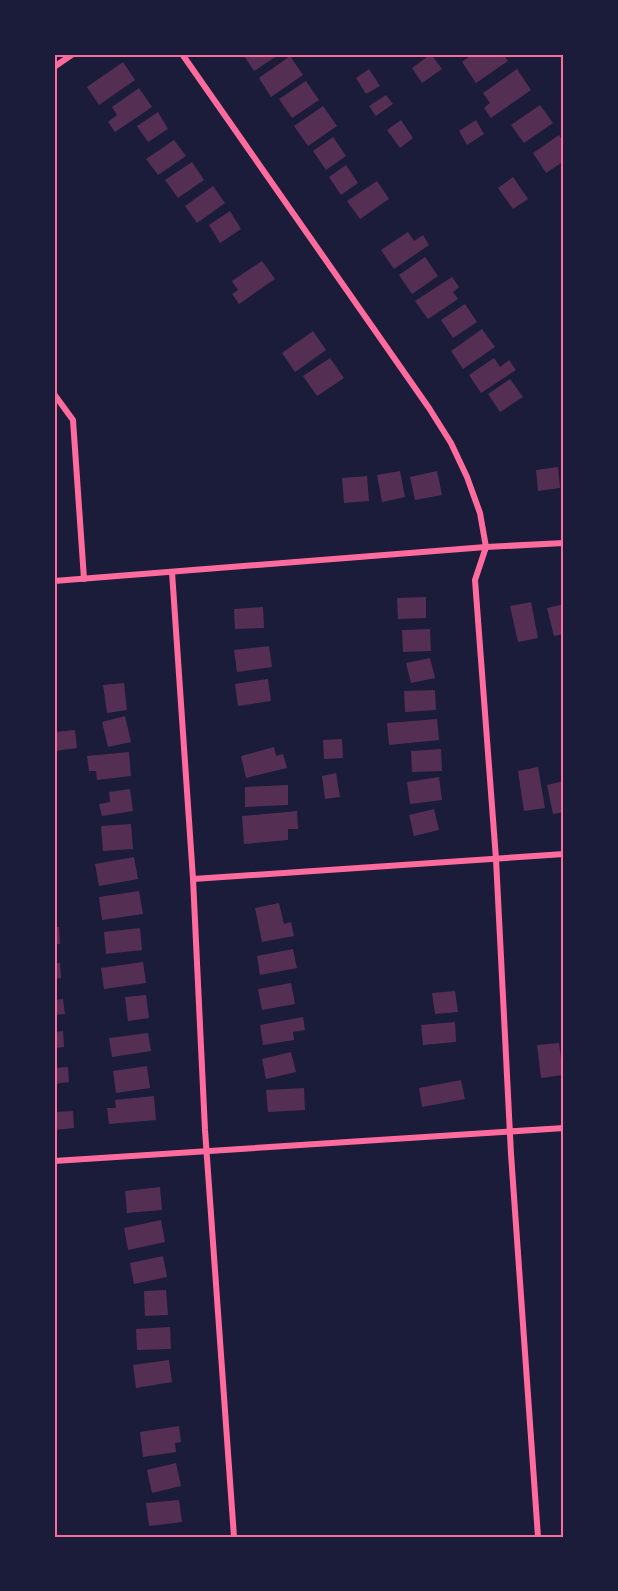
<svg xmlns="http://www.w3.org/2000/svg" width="618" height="1591" font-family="Georgia,serif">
  <rect width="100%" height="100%" fill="#1b1b3a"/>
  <g fill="#542f53">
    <polygon points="243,54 280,54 254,71"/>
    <polygon points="431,54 442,69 422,83 412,68"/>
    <polygon points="473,54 503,54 508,61 476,83 462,62"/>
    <polygon points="290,56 303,75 271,97 259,78"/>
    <polygon points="123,62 135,80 99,105 87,87"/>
    <polygon points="369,69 380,86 366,94 356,78"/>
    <polygon points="517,69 531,90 491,118 484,108 490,103 483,93"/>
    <polygon points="306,81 319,100 292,118 279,99"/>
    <polygon points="139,88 152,107 115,132 108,122 117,115 112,107"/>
    <polygon points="386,95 393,104 376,116 369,106"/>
    <polygon points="540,105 553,123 524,143 511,125"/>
    <polygon points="323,106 337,126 308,146 294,126"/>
    <polygon points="158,112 168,129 148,142 137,126"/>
    <polygon points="401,120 413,138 400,148 387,130"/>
    <polygon points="476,120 484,134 467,145 459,131"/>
    <polygon points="559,135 564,143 564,161 546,173 533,153"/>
    <polygon points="333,137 346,156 326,170 313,151"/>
    <polygon points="174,140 186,156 158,175 146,159"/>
    <polygon points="192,162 204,180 178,198 165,180"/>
    <polygon points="346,165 358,183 341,195 329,177"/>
    <polygon points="513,177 528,199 513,209 498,188"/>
    <polygon points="377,181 389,199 360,219 347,201"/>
    <polygon points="213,186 225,203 197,223 185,206"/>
    <polygon points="230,211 241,229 220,243 209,225"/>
    <polygon points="408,232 414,241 423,235 429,245 394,269 381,250"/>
    <polygon points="425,257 438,276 412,294 399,275"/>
    <polygon points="262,261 275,279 239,304 232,294 238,290 232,281"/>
    <polygon points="452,277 459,287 453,292 458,299 428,319 415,301"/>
    <polygon points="465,304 477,322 453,338 441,320"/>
    <polygon points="482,329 495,347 463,369 451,351"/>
    <polygon points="313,331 326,350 295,372 282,353"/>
    <polygon points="330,358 344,378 317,396 303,376"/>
    <polygon points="494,358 500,367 509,360 516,370 481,393 469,375"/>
    <polygon points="510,379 523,397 500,412 488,394"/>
    <polygon points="558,467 560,488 538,491 536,470"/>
    <polygon points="400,471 405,497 382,502 377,475"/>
    <polygon points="437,471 442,495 415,500 410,477"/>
    <polygon points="367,476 369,501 344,503 342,478"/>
    <polygon points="426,597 426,618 398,619 397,598"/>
    <polygon points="531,602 538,638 518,642 510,606"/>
    <polygon points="564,604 564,634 554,636 547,608"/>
    <polygon points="263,607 264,628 235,629 234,609"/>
    <polygon points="430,629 431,651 403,652 402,630"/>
    <polygon points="269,646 272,667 237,672 234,650"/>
    <polygon points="430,658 435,678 411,683 406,663"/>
    <polygon points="268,679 271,701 238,706 235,684"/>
    <polygon points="124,683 127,710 107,713 103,685"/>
    <polygon points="435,690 436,710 405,712 404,691"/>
    <polygon points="125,716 131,742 108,747 102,722"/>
    <polygon points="437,719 439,740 389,745 387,723"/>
    <polygon points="75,730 77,748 55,751 54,732"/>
    <polygon points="342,739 343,758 324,759 323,740"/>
    <polygon points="274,747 276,756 283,754 287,768 246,778 241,756"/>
    <polygon points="441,749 442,771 412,772 411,751"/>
    <polygon points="129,752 131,776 97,780 96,771 89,771 87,756"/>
    <polygon points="538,767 545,808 524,811 518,771"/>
    <polygon points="336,773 340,797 325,799 322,776"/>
    <polygon points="439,777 442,800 410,804 407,782"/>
    <polygon points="564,781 564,812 553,814 547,785"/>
    <polygon points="288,785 288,805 245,807 245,787"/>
    <polygon points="130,789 133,811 102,816 99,804 110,802 109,792"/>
    <polygon points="434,809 439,830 414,836 409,815"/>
    <polygon points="297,811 298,829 288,829 288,840 244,844 242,816"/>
    <polygon points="131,824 133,849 103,851 101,826"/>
    <polygon points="134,857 138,879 99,886 95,864"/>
    <polygon points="139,891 143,914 102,920 99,897"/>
    <polygon points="279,903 284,924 291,922 294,936 262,942 255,908"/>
    <polygon points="54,927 59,927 60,944 54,944"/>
    <polygon points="140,928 142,950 106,954 104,932"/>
    <polygon points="293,949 297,968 260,975 257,956"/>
    <polygon points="143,962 146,983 104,989 101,968"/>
    <polygon points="54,963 60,963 61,978 54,979"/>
    <polygon points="291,983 295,1004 262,1010 258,989"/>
    <polygon points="455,991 458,1012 435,1014 432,993"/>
    <polygon points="146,995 149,1018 128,1021 125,997"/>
    <polygon points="63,999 65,1014 54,1015 54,1000"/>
    <polygon points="303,1017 305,1030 293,1032 294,1040 263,1045 260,1025"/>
    <polygon points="455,1022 456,1042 423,1045 421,1025"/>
    <polygon points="63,1031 64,1047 54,1048 54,1032"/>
    <polygon points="148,1033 151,1051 112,1057 109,1038"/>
    <polygon points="559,1043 563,1075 541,1078 537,1045"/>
    <polygon points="291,1052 296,1072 266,1079 262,1059"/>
    <polygon points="147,1066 150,1088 116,1093 113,1071"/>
    <polygon points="68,1067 69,1082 54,1084 54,1068"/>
    <polygon points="461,1080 465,1099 422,1107 419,1088"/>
    <polygon points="304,1088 305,1110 268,1112 266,1090"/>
    <polygon points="154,1096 156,1120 109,1124 107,1108 116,1108 115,1100"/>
    <polygon points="73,1111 74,1128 54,1130 54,1112"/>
    <polygon points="160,1187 162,1210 127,1213 125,1191"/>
    <polygon points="161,1220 165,1242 128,1250 124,1228"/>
    <polygon points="163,1256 167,1277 134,1284 130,1263"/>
    <polygon points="166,1290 168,1315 145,1316 144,1291"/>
    <polygon points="170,1327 171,1349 137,1350 136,1329"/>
    <polygon points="169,1360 172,1382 136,1388 133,1365"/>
    <polygon points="179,1426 181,1442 175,1443 176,1452 143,1457 140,1432"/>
    <polygon points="176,1463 181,1486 152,1493 147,1470"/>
    <polygon points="179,1500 182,1522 149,1526 146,1503"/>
  </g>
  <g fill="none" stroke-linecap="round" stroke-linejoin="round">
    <g stroke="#ff6b9d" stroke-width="6">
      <polyline points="182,54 429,408 451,443 467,477 480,513 486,547 475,580 496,859 511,1154 538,1537"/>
      <polyline points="54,67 73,54"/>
      <polyline points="54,394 73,420 84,579"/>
      <polyline points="172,572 193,879 205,1130 234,1537"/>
      <polyline points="54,581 486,547 564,543"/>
      <polyline points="193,879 564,854"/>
      <polyline points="54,1161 564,1128"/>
    </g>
  </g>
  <rect width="618" height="1591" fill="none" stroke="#1b1b3a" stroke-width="111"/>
  <rect x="56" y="56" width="506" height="1480" fill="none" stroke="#ff6b9d" stroke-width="2"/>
</svg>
